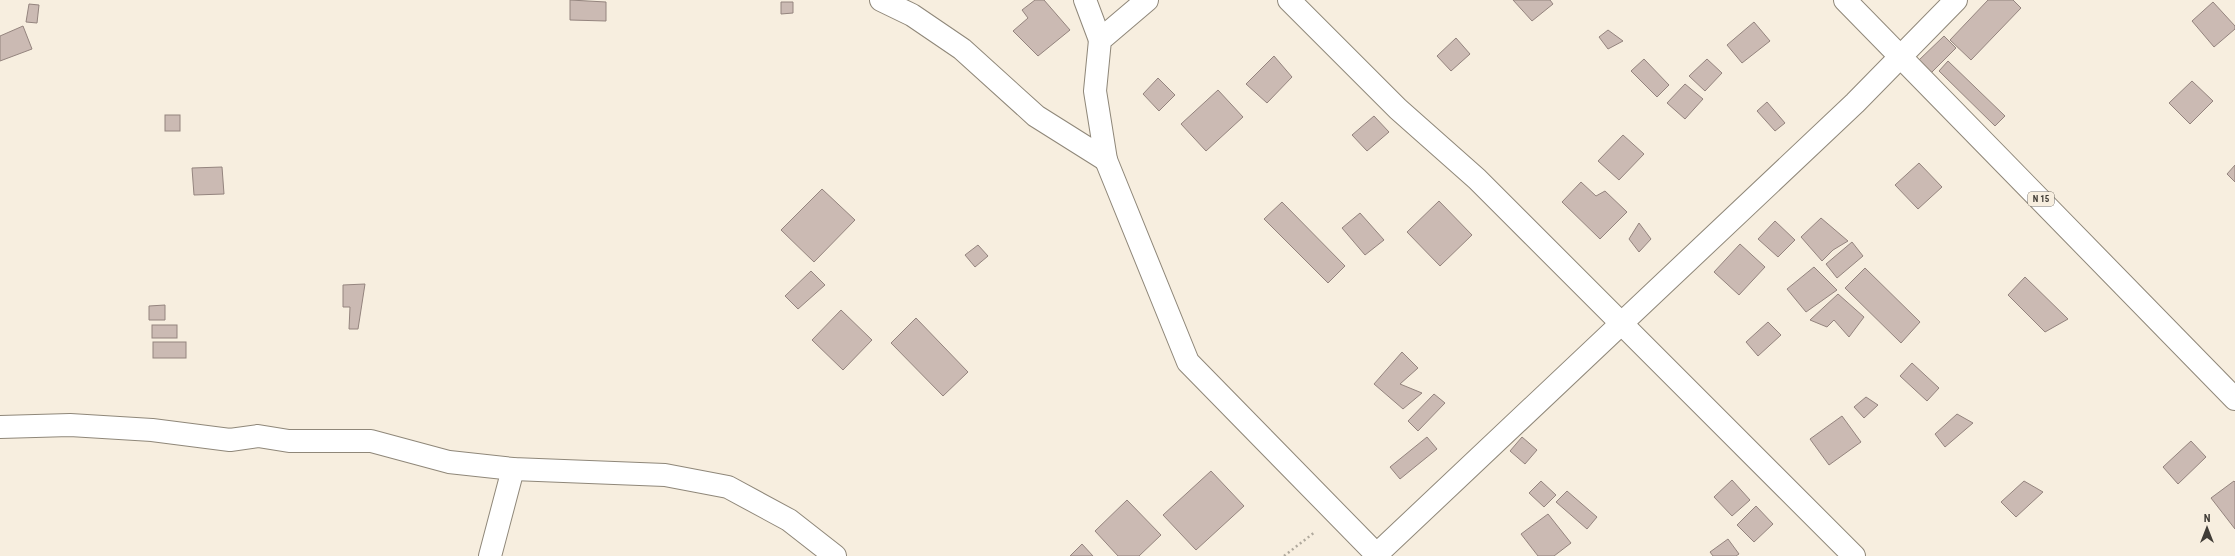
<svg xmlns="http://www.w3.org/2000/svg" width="2235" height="556" font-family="'Roboto Condensed',sans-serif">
  <rect width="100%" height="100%" fill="#f7eedf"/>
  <g fill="#cbbab3" stroke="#94847e">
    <polygon points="570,0 606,2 606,21 570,20"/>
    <polygon points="1035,0 1044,0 1070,30 1038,56 1013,31 1028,18 1022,10"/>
    <polygon points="1513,0 1550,0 1553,4 1532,21"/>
    <polygon points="1988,0 2013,0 2021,8 1971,60 1950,40"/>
    <polygon points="781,2 793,2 793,13 781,14"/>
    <polygon points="2213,2 2235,26 2235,29 2214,47 2192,21"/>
    <polygon points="29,4 39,5 37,23 26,22"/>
    <polygon points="1754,22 1770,41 1742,63 1727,45"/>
    <polygon points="23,26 32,49 0,61 0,36"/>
    <polygon points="1608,30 1623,41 1608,49 1599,37"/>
    <polygon points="1944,36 1956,48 1931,73 1918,61"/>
    <polygon points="1456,38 1470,54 1451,71 1437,56"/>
    <polygon points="1274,56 1292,77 1267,103 1246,84"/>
    <polygon points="1644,59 1669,85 1657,97 1631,71"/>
    <polygon points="1707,59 1722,73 1705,91 1689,76"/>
    <polygon points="1948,61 2005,116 1995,126 1939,71"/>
    <polygon points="1158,78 1175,95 1159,111 1143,94"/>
    <polygon points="2192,81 2213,101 2190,124 2169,103"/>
    <polygon points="1685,84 1703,99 1685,119 1667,103"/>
    <polygon points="1218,90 1243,117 1206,151 1181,124"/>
    <polygon points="1767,102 1785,123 1775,131 1757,111"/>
    <rect x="165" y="115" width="15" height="16"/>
    <polygon points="1374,116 1389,132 1367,151 1352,135"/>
    <polygon points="1623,135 1644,154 1619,180 1598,161"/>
    <polygon points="1919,163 1942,187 1918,209 1895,185"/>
    <polygon points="2235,165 2235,182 2227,174"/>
    <polygon points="222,167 224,194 194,195 192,168"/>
    <polygon points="1581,182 1596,196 1605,191 1627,212 1600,239 1562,202"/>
    <polygon points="822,189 855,220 814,262 781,230"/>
    <polygon points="1439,201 1472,235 1440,266 1407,232"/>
    <polygon points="1282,202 1345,266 1328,283 1264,219"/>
    <polygon points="1360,213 1384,240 1365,255 1342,228"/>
    <polygon points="1821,218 1848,241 1833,250 1822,261 1801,237"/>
    <polygon points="1775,221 1795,240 1778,257 1758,239"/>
    <polygon points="1639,223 1651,239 1639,252 1629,239"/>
    <polygon points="1852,242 1863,256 1837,278 1826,264"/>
    <polygon points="1740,244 1765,267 1739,295 1714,272"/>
    <polygon points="978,245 988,256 975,267 965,255"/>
    <polygon points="1814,267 1837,290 1806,312 1787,289"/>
    <polygon points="1865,268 1920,322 1901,343 1845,288"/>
    <polygon points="811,271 825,285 798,309 785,296"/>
    <polygon points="2025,277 2068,319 2045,332 2008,295"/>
    <polygon points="365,284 358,329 349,329 350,307 343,307 343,285"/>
    <polygon points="1838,294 1864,317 1849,337 1834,320 1827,327 1810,320"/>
    <polygon points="165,305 165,320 149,320 149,306"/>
    <polygon points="841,310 872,340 843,370 812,340"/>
    <polygon points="916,318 968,372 943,396 891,343"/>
    <polygon points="1768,322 1781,335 1758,356 1746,342"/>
    <rect x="152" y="325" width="25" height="13"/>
    <rect x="153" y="342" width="33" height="16"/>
    <polygon points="1402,352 1418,368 1400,384 1422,393 1403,409 1374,384"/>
    <polygon points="1912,363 1939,388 1927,401 1900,376"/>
    <polygon points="1434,394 1445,403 1418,431 1408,421"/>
    <polygon points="1866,397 1878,405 1864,418 1854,407"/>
    <polygon points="1957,414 1973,423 1945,447 1935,434"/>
    <polygon points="1842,416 1861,442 1829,465 1810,439"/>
    <polygon points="1427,437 1437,449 1400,479 1390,467"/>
    <polygon points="1522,437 1537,450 1525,464 1510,451"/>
    <polygon points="2191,441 2206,457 2178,484 2163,467"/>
    <polygon points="1211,471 1244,506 1196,550 1163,515"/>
    <polygon points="1732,480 1750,500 1732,516 1714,497"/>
    <polygon points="1541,481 1556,495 1544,507 1529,493"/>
    <polygon points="2024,481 2043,492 2016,517 2001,502"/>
    <polygon points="2234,481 2235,482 2235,529 2211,498"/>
    <polygon points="1567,491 1597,517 1587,529 1556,502"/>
    <polygon points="1127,500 1161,535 1139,556 1118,556 1095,531"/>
    <polygon points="1756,506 1773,524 1754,542 1737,525"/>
    <polygon points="1548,514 1571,543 1554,556 1538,556 1521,534"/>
    <polygon points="1728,539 1739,554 1736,556 1713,556 1710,552"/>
    <polygon points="1082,544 1093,556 1070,556"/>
  </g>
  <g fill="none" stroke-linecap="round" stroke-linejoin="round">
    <defs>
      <g id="minor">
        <polyline points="881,0 912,15 962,49 1036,116 1106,160 1095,91 1100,40 1147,0"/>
        <polyline points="1085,0 1100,40"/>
        <polyline points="1289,0 1398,109 1477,179 1854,556"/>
        <polyline points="1106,160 1188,362 1378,556"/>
        <polyline points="0,427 70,425 152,430 230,440 258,436 289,441 371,441 449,462 513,469 665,475 728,487 789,520 835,556"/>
        <polyline points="490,556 513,469"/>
        <polyline points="1375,556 1855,103 1956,0"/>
      </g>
      <polyline id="primary" points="1845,0 2235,399"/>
    </defs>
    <use href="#minor" stroke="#8f8779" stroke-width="24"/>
    <use href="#primary" stroke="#8f8779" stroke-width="24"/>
    <polyline stroke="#b0a99d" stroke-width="2.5" stroke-dasharray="2 3" stroke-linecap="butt" points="1284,556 1315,532"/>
    <use href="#minor" stroke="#fff" stroke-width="22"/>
    <use href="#primary" stroke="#fff" stroke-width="22"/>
  </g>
  <g text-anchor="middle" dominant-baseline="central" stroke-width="3.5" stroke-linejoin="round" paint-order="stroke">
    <rect fill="#f7eedf" stroke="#777169" stroke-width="1" x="2028" y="192" width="26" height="14" rx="3"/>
    <g font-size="9" font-weight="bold" fill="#403c36">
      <text x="2041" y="199">N 15</text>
    </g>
  </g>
  <g transform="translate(2207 528)" stroke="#f7eedf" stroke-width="3" paint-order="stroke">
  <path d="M0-3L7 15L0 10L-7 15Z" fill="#403c36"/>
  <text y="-6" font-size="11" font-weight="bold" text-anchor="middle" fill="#403c36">N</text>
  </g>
</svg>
